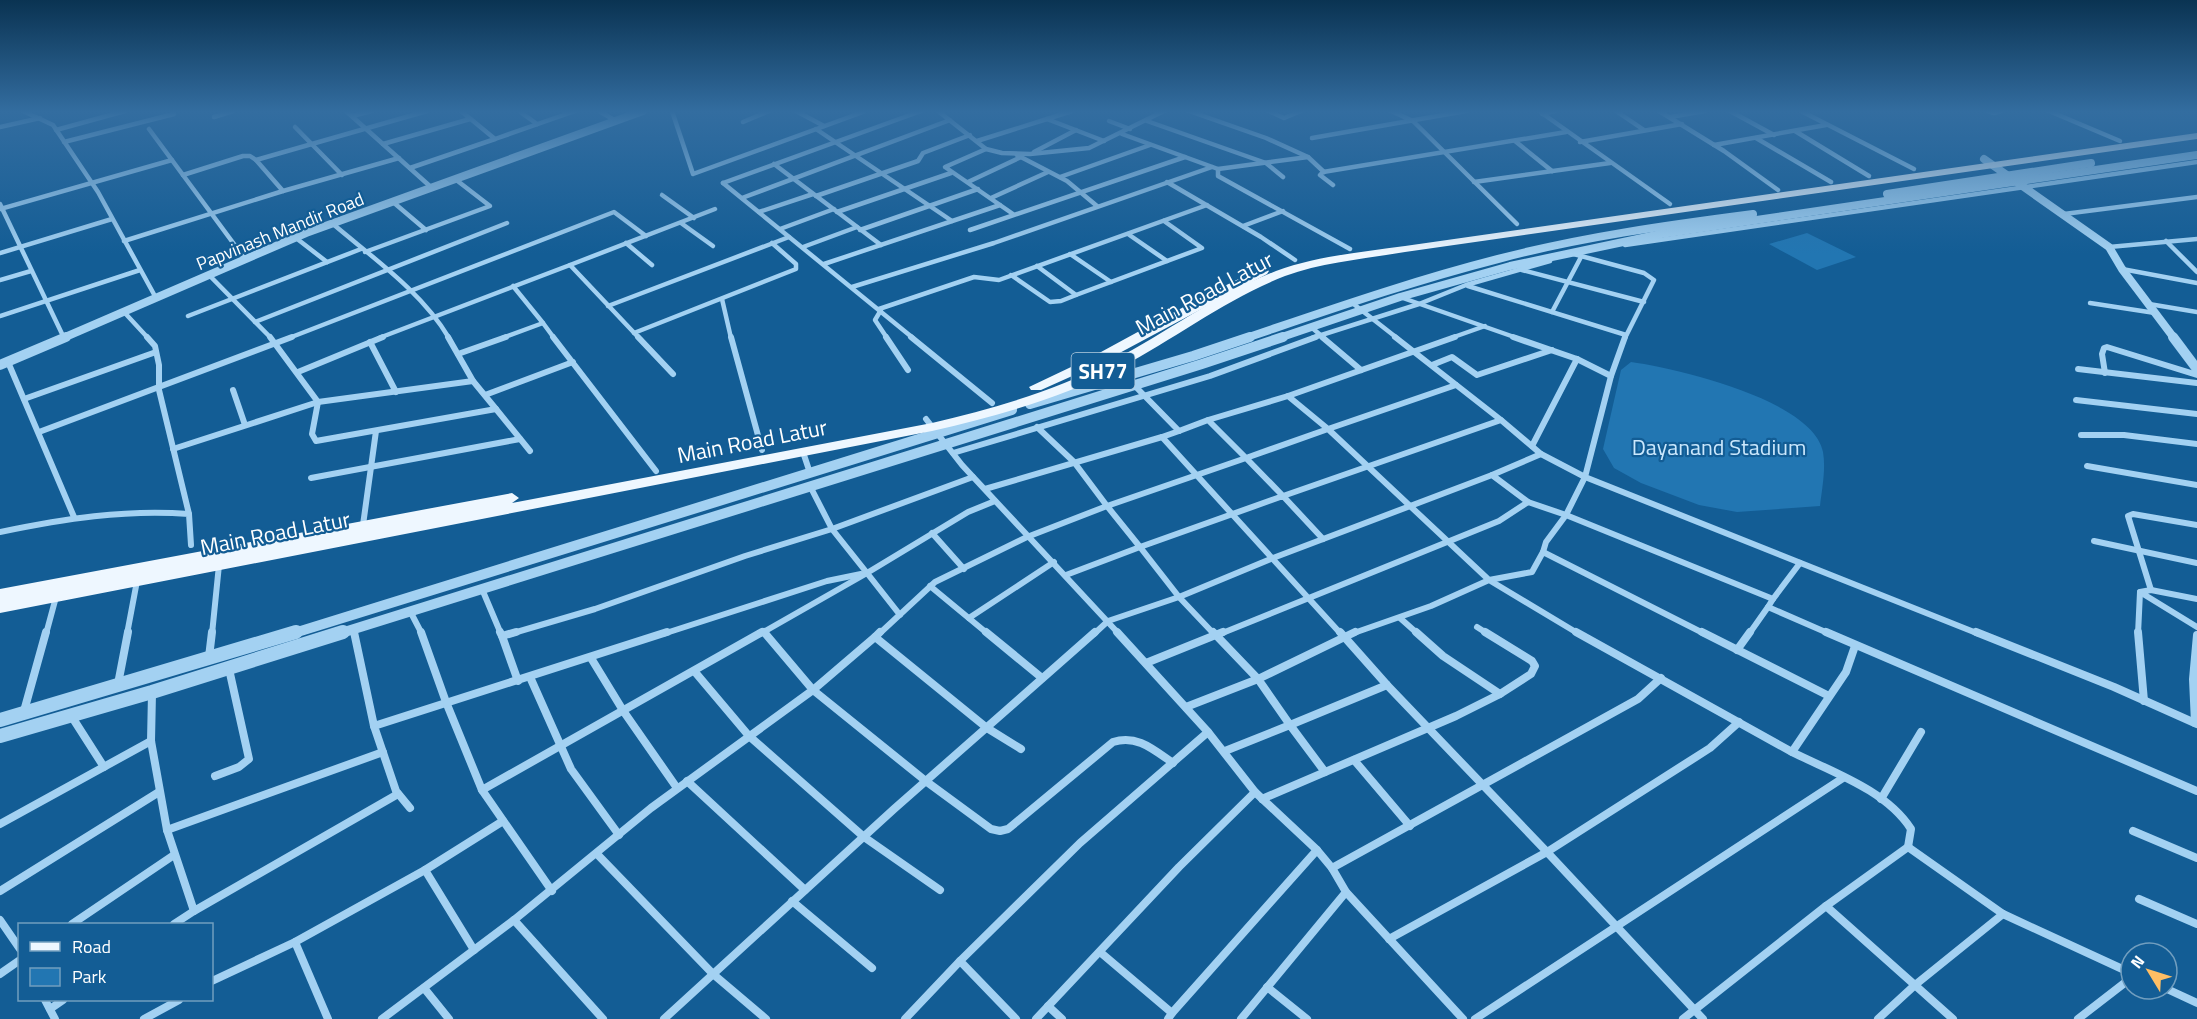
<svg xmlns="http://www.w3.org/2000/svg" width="2197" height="1019" font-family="'Titillium Web',sans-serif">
  <rect width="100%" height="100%" fill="#135d95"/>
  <g fill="#2276b2">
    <polygon points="1807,233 1856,257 1817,270 1769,244"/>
    <path d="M 1631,362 C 1676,368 1813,400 1823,452 C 1826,469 1822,489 1820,506 L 1737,512 L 1699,505 L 1641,483 L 1614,468 L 1603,449 L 1621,370 Z"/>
  </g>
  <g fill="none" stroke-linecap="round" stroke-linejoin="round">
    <g stroke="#a3d1f2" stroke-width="4.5">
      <polyline points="23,111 53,125 98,192 156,298"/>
      <polyline points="346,111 432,188"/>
      <polyline points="519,111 537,124"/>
      <polyline points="599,111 616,121"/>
      <polyline points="672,111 693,174 863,112 861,111"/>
      <polyline points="796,111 824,126"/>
      <polyline points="938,111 986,149 1002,153 1030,154 1089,148 1164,111"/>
      <polyline points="1189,111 1266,138 1308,157"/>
      <polyline points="1269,111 1284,118 1301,111"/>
      <polyline points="1391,111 1413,121 1517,224"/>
      <polyline points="1539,111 1670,204"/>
      <polyline points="1616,111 1644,130"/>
      <polyline points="1659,111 1724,151 1778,190"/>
      <polyline points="1730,111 1774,135"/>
      <polyline points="1801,111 1914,169"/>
      <polyline points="1988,111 1994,113 2001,111"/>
      <polyline points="2049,111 2120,141"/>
      <polyline points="1542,114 1555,111"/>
      <polyline points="352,116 372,111"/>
      <polyline points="214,117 233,111"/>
      <polyline points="1670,117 1705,111"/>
      <polyline points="1047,119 1072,111"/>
      <polyline points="1109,121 1130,129"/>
      <polyline points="1147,121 1266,163 1283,177"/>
      <polyline points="743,122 769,111"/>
      <polyline points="0,127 40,118"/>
      <polyline points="295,127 342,175"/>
      <polyline points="149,129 245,259"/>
      <polyline points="816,129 952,221"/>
      <polyline points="56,130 125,111"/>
      <polyline points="1795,131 1869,176"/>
      <polyline points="1122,134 1218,169 1218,176 1350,249"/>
      <polyline points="1312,138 1466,111"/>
      <polyline points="1756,138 1831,182"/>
      <polyline points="495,139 575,111"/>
      <polyline points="977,141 1047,119 1104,141"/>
      <polyline points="1515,141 1552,171"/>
      <polyline points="64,142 174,114"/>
      <polyline points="1580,142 1682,124"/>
      <polyline points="383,144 470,119"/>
      <polyline points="1714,145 1826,125"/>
      <polyline points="986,149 945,167 1013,214"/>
      <polyline points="1034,152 1076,130"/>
      <polyline points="1017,155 1067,181 1097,206"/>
      <polyline points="399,158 283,191 256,160 427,111"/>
      <polyline points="774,164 881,245"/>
      <polyline points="410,168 495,139 461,111"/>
      <polyline points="1218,169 1308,157 1324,172"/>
      <polyline points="183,175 243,156 250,156 256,160"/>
      <polyline points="1060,177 1150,145"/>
      <polyline points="968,182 1021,157"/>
      <polyline points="1167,182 1261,237 1295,260"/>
      <polyline points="1474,182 1610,163"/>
      <polyline points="723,183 913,338"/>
      <polyline points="723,183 921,111"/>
      <polyline points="1333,185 1320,175 1323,172 1566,132"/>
      <polyline points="662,195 694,218"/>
      <polyline points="816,196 918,161 923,153 970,135"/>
      <polyline points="742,198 950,120"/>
      <polyline points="991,198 1048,172"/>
      <polyline points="393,202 426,230"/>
      <polyline points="0,204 64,338"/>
      <polyline points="0,209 172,160"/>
      <polyline points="759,212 813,194"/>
      <polyline points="837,212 951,173"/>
      <polyline points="2064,214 2197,197"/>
      <polyline points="681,223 713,246"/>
      <path d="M 333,224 C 373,258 422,292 449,338"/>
      <polyline points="1243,226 1283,211"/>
      <polyline points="780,229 834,209"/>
      <polyline points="860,230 978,189"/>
      <polyline points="970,230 1185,157"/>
      <polyline points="1128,234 1167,261"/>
      <polyline points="296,238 327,262"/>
      <polyline points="124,241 283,191"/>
      <polyline points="2166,241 2197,272"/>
      <polyline points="626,243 652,265"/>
      <polyline points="1625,245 2197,162"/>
      <polyline points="803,247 857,227"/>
      <polyline points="2109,247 2197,239"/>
      <polyline points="365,252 490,206 455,179"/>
      <polyline points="0,253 112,219"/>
      <polyline points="1570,253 1644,273 1654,280 1625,338"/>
      <polyline points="1070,254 1111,282"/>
      <polyline points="824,264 1000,205"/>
      <polyline points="570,265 715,209"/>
      <polyline points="1037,266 1076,295 1202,248 1164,221"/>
      <polyline points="2122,269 2197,283"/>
      <polyline points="1522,270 1644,302"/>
      <polyline points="209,275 271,338"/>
      <polyline points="1011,275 1050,302 1061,301 1076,295"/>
      <polyline points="0,280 31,271"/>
      <polyline points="513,286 543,323"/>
      <polyline points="1468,286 1626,335"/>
      <polyline points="852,287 994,243 1212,167"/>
      <polyline points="1400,297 1517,338"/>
      <polyline points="722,299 731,338"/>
      <polyline points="1351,302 1397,338"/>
      <polyline points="2090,303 2155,313"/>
      <polyline points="2149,304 2197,312"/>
      <polyline points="608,306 789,237"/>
      <polyline points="879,309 974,277 999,280 1207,205"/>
      <polyline points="881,310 875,320 887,338"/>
      <polyline points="124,312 148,338"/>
      <polyline points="1552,312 1581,257"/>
      <polyline points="0,316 140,270"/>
      <polyline points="188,316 361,249"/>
      <polyline points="255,322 507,223"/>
      <polyline points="1311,327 1324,338"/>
      <polyline points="634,333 796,269 796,264 772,243"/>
      <polyline points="289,338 614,212 646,236"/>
      <polyline points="379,338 570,265 639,338"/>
      <polyline points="502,338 543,323 554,338"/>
      <polyline points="1312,338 1419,304 1466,285 1550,261"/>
      <polyline points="1451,338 1485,326"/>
    </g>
    <g stroke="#a3d1f2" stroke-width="6">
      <polyline points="147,337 155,346 159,365 159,390 189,514"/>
      <polyline points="270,337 318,402 312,434 316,441 496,409 473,381 448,337"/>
      <polyline points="553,337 656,471"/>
      <polyline points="638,337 673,374"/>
      <polyline points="731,337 762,450"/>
      <polyline points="886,337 908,370"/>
      <polyline points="911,337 992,403"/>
      <polyline points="1322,337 1361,370"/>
      <polyline points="1395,337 1501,420"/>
      <polyline points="1513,337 1577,359 1611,376"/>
      <polyline points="1625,337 1611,376 1585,477 1979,634"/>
      <polyline points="370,342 396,392"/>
      <polyline points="458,354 506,337"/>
      <polyline points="8,362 74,517"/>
      <polyline points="1432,365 1452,357 1477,375 1552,350"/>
      <polyline points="2078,369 2197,383"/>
      <polyline points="298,372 383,337"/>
      <polyline points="2105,373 2102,354 2104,348 2107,347 2197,375"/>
      <polyline points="1133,384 1179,431 1162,437 1341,634"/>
      <polyline points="233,390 245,425"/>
      <polyline points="485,395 573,362"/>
      <polyline points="1288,396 1455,337"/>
      <polyline points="24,399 156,352"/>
      <polyline points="2076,400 2197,414"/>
      <polyline points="496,409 530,451"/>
      <polyline points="926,419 962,465 1119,634"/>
      <polyline points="1208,420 1288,396 1328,429 1456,385"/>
      <polyline points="1179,431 1208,420 1246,458 1328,429 1489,580 1532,572 1543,552 1705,634"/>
      <polyline points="39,432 292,337"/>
      <polyline points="2081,435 2124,435 2197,444"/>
      <polyline points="1532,446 1577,359"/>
      <polyline points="173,449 318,402 473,381"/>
      <polyline points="803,452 810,473"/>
      <polyline points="953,453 1210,376 1316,337"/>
      <polyline points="2087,466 2197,485"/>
      <polyline points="311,478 520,439"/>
      <polyline points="810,486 832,529 867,573"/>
      <polyline points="985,489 1162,437"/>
      <polyline points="363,525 376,431"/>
      <path d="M 0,532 C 63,519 125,509 189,514 L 191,545"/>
      <polyline points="932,533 964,569"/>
      <polyline points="2094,541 2197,563"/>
      <polyline points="1543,552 1546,542 1566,515 1773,599 1768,607 1830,634"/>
      <polyline points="1066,575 1140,547 1107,506 1246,458 1283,496 1501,420 1541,454"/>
      <polyline points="930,586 988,634"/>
      <polyline points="482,589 501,634"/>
      <polyline points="2151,590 2128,516 2133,514 2197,525"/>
      <polyline points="1773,599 1800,563"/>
      <polyline points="2197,599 2151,590 2140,592 2197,627"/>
      <polyline points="410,611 422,634"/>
      <polyline points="900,615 867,573 968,512 995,501"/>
      <polyline points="969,618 1054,562"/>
      <polyline points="1400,618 1418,634"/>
      <polyline points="1477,627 1488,634"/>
      <polyline points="353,629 354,634"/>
      <polyline points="46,634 56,597"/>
      <polyline points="127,634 137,581"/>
      <polyline points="212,634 219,565"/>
      <polyline points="510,634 595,609 745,556 832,529 973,477"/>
      <polyline points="663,634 827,581 861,574"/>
      <polyline points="760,634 867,573"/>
      <polyline points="879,634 935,582 1027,537 1107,506 1074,462 1037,427"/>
      <polyline points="1094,634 1108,621 1179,597 1140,547 1283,496 1323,539"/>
      <polyline points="1214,634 1179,597 1273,558 1492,475 1528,502"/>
      <polyline points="1220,634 1499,521 1528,502 1566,515 1585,477 1541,454 1492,475"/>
      <polyline points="1351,634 1431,606 1489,580 1579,634"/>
      <polyline points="1749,634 1768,607"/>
      <polyline points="2138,634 2140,592"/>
    </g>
    <g stroke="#a3d1f2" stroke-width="8">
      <polyline points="354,632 374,726"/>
      <polyline points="421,632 446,702 482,790 762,632"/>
      <polyline points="500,632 502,636 516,632"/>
      <polyline points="880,632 875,637 987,728 1021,749"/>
      <polyline points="986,632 1042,678"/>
      <polyline points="1117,632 1208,732 1255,792 1317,850 1332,868 1346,892 1463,1019"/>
      <polyline points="1340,632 1387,685 1547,852 1710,748 1739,722"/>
      <polyline points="1355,632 1258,679 1290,725 1387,685"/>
      <polyline points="1485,632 1532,661 1535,666 1531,674 1500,694"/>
      <polyline points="1576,632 1792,752 1846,672 1855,646"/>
      <polyline points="1702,632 1829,696"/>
      <polyline points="1826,632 2197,791"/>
      <polyline points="1976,632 2114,687 2197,724"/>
      <polyline points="2138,632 2144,701"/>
      <polyline points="502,636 518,681"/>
      <path d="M 875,637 L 813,690 L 927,782 L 991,829 L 1000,831 L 1008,829 L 1113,742 C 1137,734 1154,750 1173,763"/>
      <polyline points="1737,650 1750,632"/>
      <polyline points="209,657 212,632"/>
      <polyline points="591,658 624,712 677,788"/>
      <polyline points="1146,663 1223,632"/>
      <polyline points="695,672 749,736 864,837 940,890"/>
      <polyline points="530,677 571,769 619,835"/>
      <polyline points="118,684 128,632"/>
      <polyline points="152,693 151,741 167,830"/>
      <polyline points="1186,707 1258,679 1213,632"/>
      <polyline points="24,711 46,632"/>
      <polyline points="72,717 104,767"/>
      <polyline points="2195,723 2193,679 2197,635"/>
      <polyline points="1225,751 1290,725 1325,772"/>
      <polyline points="383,752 167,830 194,911 398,794"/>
      <path d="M 1792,752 C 1832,772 1886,790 1911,829 L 1908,847"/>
      <polyline points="1354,760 1410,826"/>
      <polyline points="215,776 239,767 249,759 229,669"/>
      <polyline points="687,781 805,890"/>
      <polyline points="482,790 552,891"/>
      <polyline points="1262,799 1456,716 1500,694 1443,656 1416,632"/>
      <polyline points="1881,799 1921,732"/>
      <polyline points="410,808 396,791 374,726 667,632"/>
      <polyline points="0,824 151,741"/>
      <polyline points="2133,831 2197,858"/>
      <polyline points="597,854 713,974 766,1019"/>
      <polyline points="1332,868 1638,699 1661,678"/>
      <polyline points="0,891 159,792"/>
      <polyline points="2139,899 2197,924"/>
      <polyline points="792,901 872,968"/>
      <polyline points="1826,906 1953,1019"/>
      <polyline points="0,920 20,949"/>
      <polyline points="514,920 603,1019"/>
      <polyline points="72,924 174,855"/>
      <polyline points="174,924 194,911"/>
      <polyline points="1389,939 1547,852 1703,1019"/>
      <polyline points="474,950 425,870 503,821"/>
      <polyline points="1100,952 1172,1013 1168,1019"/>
      <polyline points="0,974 20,960"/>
      <polyline points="212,981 295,942"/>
      <polyline points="1267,987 1307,1019"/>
      <polyline points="424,988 449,1019"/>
      <polyline points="2167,989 2197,1003"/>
      <polyline points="45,1000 55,1019"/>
      <polyline points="1048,1006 1062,1019"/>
      <polyline points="50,1009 63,1000"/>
      <polyline points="1172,1013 1317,850"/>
      <polyline points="144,1019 179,1000"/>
      <polyline points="328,1019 295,942 425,870"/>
      <polyline points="382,1019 514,920 651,808 813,690 764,632"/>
      <polyline points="664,1019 894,809 1095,632"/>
      <polyline points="905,1019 960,961"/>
      <polyline points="1016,1019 960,961 1080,843 1208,732"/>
      <polyline points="1036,1019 1179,867 1255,792"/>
      <polyline points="1241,1019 1346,892"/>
      <polyline points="1475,1019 1843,778"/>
      <polyline points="1683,1019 1826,906 1908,847 2003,914 2131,973"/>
      <polyline points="1878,1019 1915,985 2003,914"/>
      <polyline points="2078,1019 2131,978"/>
    </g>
    <g stroke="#a3d1f2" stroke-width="8">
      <polyline points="1984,159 2109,247 2122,269 2174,338"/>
      <polyline points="1887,194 2091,163"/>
      <polyline points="63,338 306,233 643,111"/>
      <path d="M 1246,338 C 1329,310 1412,281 1498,259 C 1581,237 1668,225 1753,214"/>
      <polyline points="1279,338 1400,297 1510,266 1661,234 2197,155"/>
    </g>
    <g stroke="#a3d1f2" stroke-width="10">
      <polyline points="2173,337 2197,369"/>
      <polyline points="0,365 66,337"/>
      <polyline points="1030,404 1193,356 1250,337"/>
      <polyline points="291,634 1012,410"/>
      <polyline points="338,634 1202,364 1283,337"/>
    </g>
    <g stroke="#a3d1f2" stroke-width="14">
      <polyline points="0,720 296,632"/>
      <polyline points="0,736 152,692 343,632"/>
    </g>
    <g fill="#eef7ff" fill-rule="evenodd">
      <path d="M 2197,133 L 2197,139 L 1405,252 C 1365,259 1323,262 1285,276 C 1226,299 1176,338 1121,367 C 1062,398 997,416 932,431 L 0,613 L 0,601 L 331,538 L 0,601 L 0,589 L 512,493 L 519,498 L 512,503 L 932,423 C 994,408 1056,391 1112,361 C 1168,332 1217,294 1276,271 C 1317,256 1362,252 1405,246 Z"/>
      <polygon points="1263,267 1269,271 1267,274 1099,364 1041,390 1031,390 1029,387 1090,358 1202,297"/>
    </g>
  </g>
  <linearGradient id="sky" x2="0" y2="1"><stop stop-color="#0a3352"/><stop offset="0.44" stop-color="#336da0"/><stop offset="1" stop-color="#336da0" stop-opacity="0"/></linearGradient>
  <rect width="2197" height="254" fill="url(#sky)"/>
  <g text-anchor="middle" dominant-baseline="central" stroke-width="4.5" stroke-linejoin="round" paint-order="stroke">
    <g font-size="18" fill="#fff" stroke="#135d95">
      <text transform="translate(280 231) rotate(-22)">Papvinash Mandir Road</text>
    </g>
    <rect fill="#135d95" stroke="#b8cedf" stroke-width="1.5" x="1071.5" y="353" width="63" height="36" rx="4.5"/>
    <g font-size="21" font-weight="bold" fill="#fff">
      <text x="1103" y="371">SH77</text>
    </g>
    <g font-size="22" fill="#fff" stroke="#135d95">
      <text transform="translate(1204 293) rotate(-28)">Main Road Latur</text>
      <text transform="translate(752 441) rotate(-11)">Main Road Latur</text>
      <text transform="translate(275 533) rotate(-11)">Main Road Latur</text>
    </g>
    <g font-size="22" fill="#cbe8fd" stroke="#135d95">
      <text x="1719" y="447">Dayanand Stadium</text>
    </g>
  </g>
  <rect x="18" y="923" width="195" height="78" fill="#135d95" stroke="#719ebf" stroke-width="1.5"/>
  <rect x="30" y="942" width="30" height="9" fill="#eef7ff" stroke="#719ebf" stroke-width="1.5"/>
  <text x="72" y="953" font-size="18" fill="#ffffff">Road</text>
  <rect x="30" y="968" width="30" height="18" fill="#2276b2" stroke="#719ebf" stroke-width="1.5"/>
  <text x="72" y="983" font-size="18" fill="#ffffff">Park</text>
  <g transform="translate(2149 971) rotate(308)"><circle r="28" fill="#135d95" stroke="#719ebf" stroke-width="1.5"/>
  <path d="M0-4.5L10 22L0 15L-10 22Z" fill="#ffbe64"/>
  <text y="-9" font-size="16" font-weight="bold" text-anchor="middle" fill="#ffffff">N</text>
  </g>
</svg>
